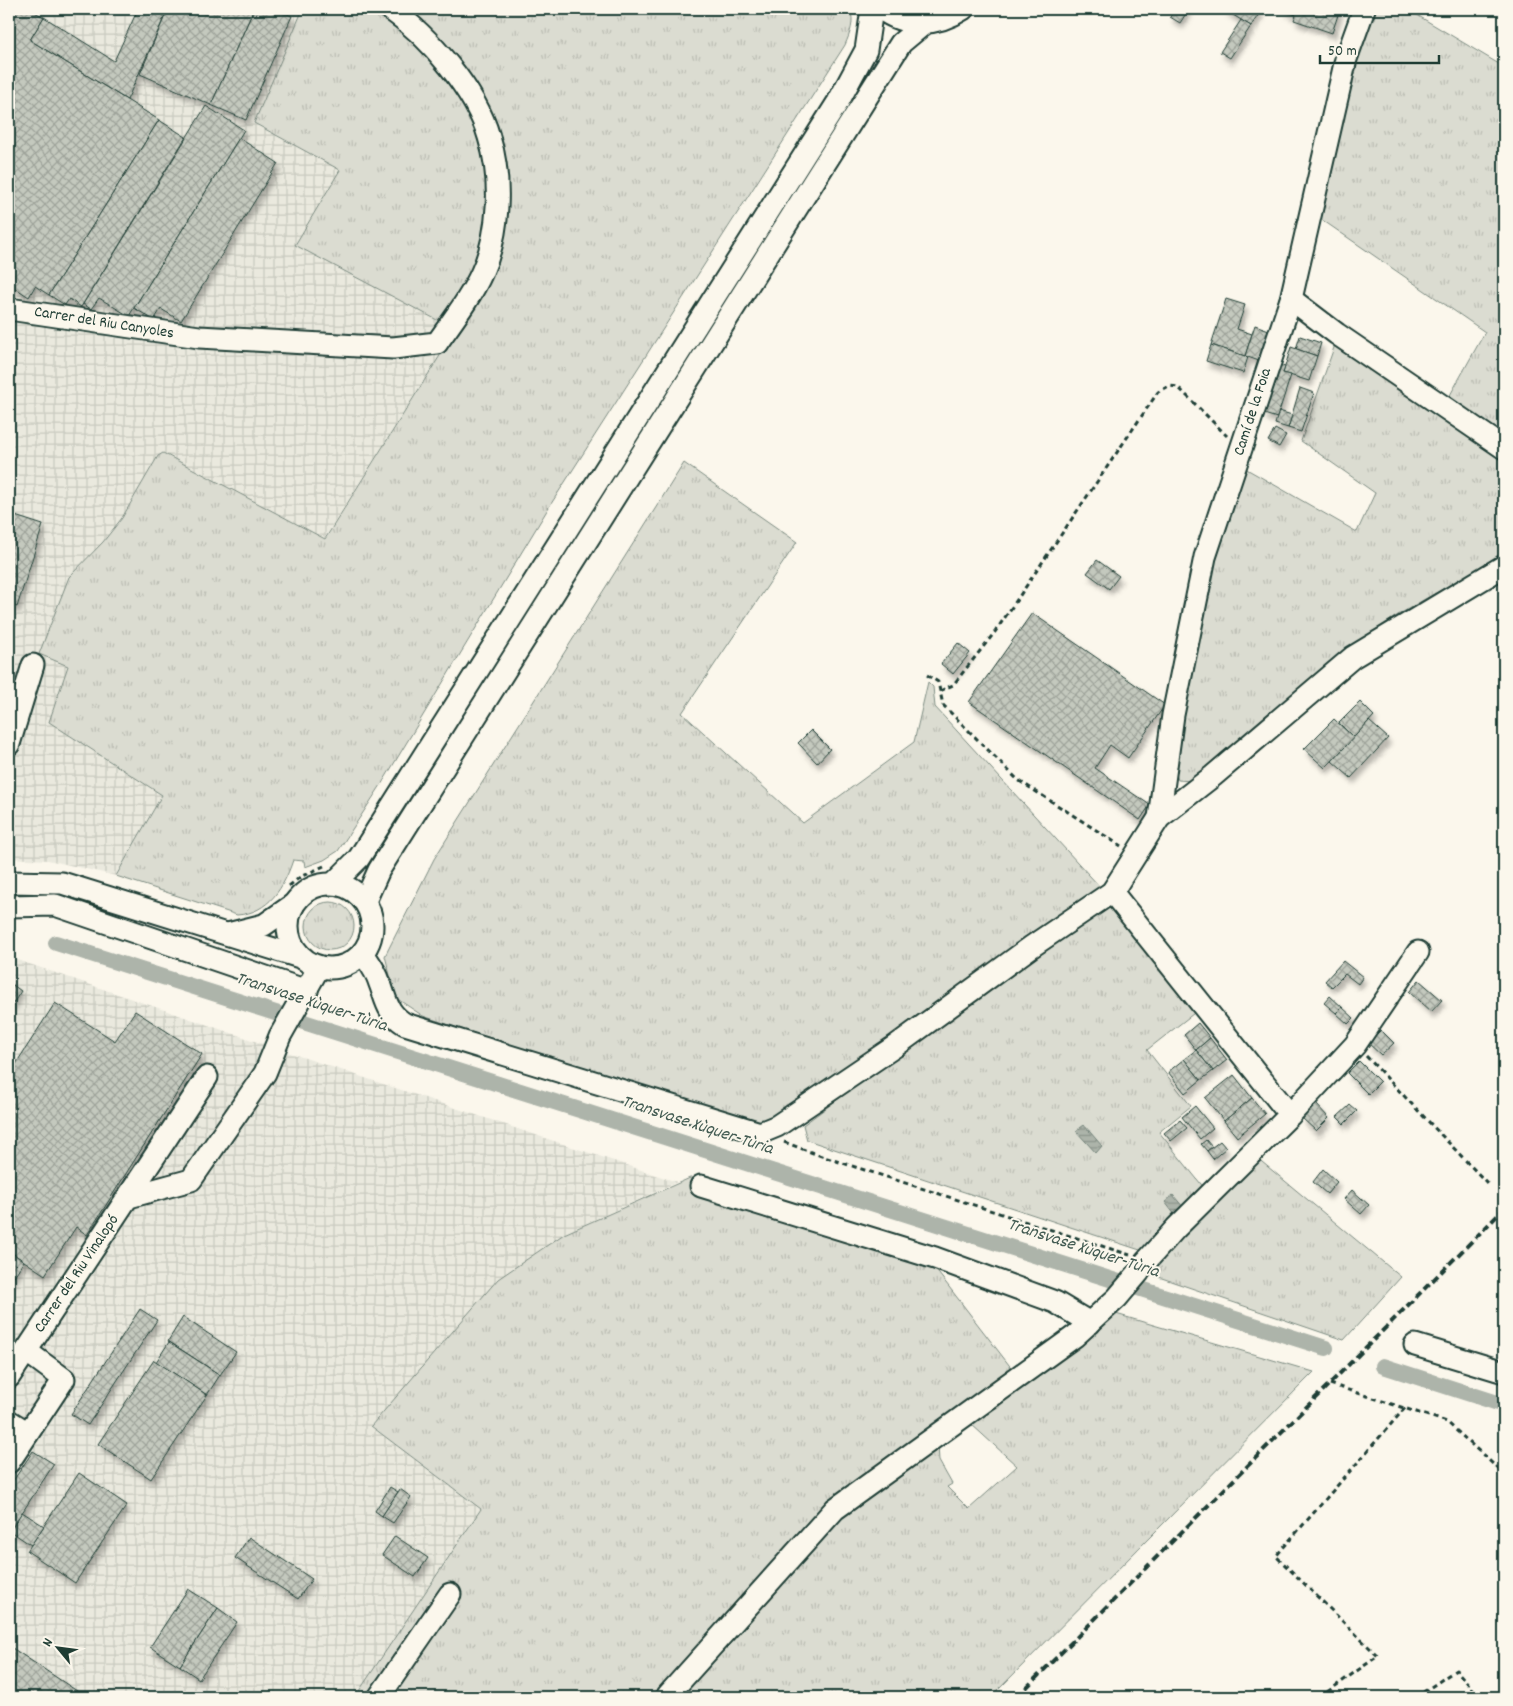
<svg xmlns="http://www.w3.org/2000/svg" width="1513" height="1706" font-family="Dekko,sans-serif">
  <defs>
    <pattern id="industrial-grid" width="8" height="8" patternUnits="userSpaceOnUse" patternTransform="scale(1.25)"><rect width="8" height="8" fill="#eae9de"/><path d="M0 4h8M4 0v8" fill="none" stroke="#c8c9bf"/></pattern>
    <pattern id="grass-tufts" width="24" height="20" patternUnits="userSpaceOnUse" patternTransform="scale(1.25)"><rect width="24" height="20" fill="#dbdcd1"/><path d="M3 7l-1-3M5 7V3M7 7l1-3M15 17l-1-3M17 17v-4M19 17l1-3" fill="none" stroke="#bcbeb4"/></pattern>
    <pattern id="water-rules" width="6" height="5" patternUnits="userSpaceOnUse" patternTransform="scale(1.25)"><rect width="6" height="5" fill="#adb4aa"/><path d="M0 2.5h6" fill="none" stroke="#8c948b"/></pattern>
    <pattern id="building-cross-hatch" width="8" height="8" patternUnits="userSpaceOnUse" patternTransform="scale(1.25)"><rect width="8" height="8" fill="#c4c9be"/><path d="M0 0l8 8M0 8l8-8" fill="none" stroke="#9fa49b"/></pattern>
    <filter id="shadow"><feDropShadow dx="3" dy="5.5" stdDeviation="2.5" flood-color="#0004"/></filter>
  </defs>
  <rect width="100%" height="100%" fill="#fbf7ec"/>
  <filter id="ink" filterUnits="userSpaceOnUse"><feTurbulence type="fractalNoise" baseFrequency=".02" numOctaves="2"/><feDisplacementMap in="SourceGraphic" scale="10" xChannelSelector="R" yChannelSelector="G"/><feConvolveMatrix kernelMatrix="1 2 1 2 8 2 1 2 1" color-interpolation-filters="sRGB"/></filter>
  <g filter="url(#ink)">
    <g fill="url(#industrial-grid)">
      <polygon points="9,9 303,9 254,123 341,170 456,330 324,539 163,453 158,456 122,518 103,542 39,654 68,666 50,722 162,795 116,876 48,860 9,858"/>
      <polygon points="9,957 287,1052 677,1182 564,1234 371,1426 481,1509 355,1697 9,1697"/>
    </g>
    <g fill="url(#grass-tufts)" stroke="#7d8c82">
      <path d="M 303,9 L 850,9 C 855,22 850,33 845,45 L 549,507 L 381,785 L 338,851 L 324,860 L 305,867 L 304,861 L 293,860 C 284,887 269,913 237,915 L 116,876 L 162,795 L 49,722 L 68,666 L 39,654 L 69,577 L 103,542 L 122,518 L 158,456 L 163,453 L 325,539 L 456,330 L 295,245 L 340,170 L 254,123 Z"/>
      <polygon points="1371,9 1407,9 1504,67 1504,437 1449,397 1485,332 1315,215"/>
      <path d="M 1337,339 L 1504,456 L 1504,555 C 1469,575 1432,594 1398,615 C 1327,660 1265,717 1203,774 L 1191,781 L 1178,780 L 1174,769 L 1181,718 L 1214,551 L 1243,467 L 1357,532 L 1375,493 L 1301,441 Z"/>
      <polygon points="684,463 797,542 682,713 803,823 914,742 928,682 933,687 935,707 1100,887 767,1124 530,1052 423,1016 396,998 385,956 434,859"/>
      <polygon points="1108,900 1198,1010 1147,1050 1191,1106 1159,1132 1205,1189 1143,1251 807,1140 803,1125"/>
      <circle cx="330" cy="926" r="24"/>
      <polygon points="1256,1157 1401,1277 1344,1340 1147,1273"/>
      <polygon points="690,1178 705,1178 929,1261 1016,1374 938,1445 939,1461 952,1484 947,1487 969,1509 1017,1466 971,1424 1109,1312 1314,1372 991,1697 355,1697 481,1509 371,1426 498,1279 564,1234"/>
    </g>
    <g fill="url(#water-rules)" stroke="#74847b">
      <polygon points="1084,1125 1102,1146 1096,1153 1076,1131"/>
      <polygon points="1173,1195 1184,1208 1175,1215 1165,1202"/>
    </g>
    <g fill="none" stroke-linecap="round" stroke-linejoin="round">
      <g stroke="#adb4aa" stroke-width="16">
        <polyline points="56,943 1326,1348"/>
        <polyline points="1383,1366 1504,1405"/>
      </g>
    </g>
    <g fill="url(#building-cross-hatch)" stroke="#1f3d34" filter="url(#shadow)">
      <polygon points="16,9 29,9 44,17 30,40 159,120 49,295 35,286 29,297 9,284 9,21"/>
      <polygon points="138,9 168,9 127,100 30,40 44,17 114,61"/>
      <polygon points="168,9 254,9 211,105 140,74"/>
      <polygon points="254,9 275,9 292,16 246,120 211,105"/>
      <polygon points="1175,9 1189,9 1180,23 1170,17"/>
      <polygon points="1224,9 1237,9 1233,15"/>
      <polygon points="1237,9 1258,9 1261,11 1251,26 1233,15"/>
      <polygon points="1285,9 1340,9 1332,33 1294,20 1296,15 1284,11"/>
      <polygon points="1241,20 1251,26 1230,58 1220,52"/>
      <polygon points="206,106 244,130 129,316 99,298 91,309 83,304"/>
      <polygon points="159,120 186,137 81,307 69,299 65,305 49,295"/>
      <polygon points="239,138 278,163 181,321 161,309 154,320 134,308"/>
      <polygon points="1226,299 1245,305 1237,329 1252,334 1245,356 1211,345"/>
      <polygon points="1255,325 1269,330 1259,361 1245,356"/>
      <polygon points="1300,336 1321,343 1317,356 1296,349"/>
      <polygon points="1211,345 1248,357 1243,373 1206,361"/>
      <polygon points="1291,347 1317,356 1309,381 1283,373"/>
      <polygon points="1280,365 1285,367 1283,373 1291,375 1277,418 1264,414"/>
      <polygon points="1300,388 1314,393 1301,432 1288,428"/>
      <polygon points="1279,411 1292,415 1288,428 1275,424"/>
      <polygon points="1275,429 1286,435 1279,447 1268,441"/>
      <polygon points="9,514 43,525 17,607 9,604"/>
      <polygon points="1097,560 1119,576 1109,589 1087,573"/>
      <polygon points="1032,613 1165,705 1128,758 1110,745 1095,768 1150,805 1140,820 969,702"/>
      <polygon points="958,643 970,653 953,674 941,664"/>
      <polygon points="1360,702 1374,716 1354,738 1339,723"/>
      <polygon points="1334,719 1354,738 1325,768 1304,749"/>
      <polygon points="1369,721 1388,738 1351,778 1332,761"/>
      <polygon points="811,730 830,749 817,763 798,743"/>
      <polygon points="1343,961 1363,977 1358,984 1345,974 1332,987 1325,981"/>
      <polygon points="1419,980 1442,1000 1431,1012 1409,992"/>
      <polygon points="9,982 21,991 9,1010"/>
      <polygon points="1330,996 1342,1007 1336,1013 1324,1003"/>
      <polygon points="55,1003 115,1041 135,1011 202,1054 87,1235 76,1227 45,1275 9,1251 9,1061 15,1065"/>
      <polygon points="1342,1007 1354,1018 1348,1024 1336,1013"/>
      <polygon points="1198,1023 1210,1038 1196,1050 1184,1035"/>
      <polygon points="1381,1030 1394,1043 1381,1055 1368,1043"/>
      <polygon points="1210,1038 1227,1060 1213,1071 1196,1050"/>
      <polygon points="1196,1050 1213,1071 1201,1080 1184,1059"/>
      <polygon points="1184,1059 1201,1080 1185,1093 1168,1072"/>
      <polygon points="1359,1061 1380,1082 1368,1094 1347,1073"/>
      <polygon points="1234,1075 1252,1098 1224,1121 1205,1098"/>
      <polygon points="1252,1098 1265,1114 1237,1137 1224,1121"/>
      <polygon points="1316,1104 1329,1118 1316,1131 1302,1118"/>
      <polygon points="1350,1105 1357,1111 1344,1124 1337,1117"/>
      <polygon points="1195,1106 1213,1128 1200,1139 1182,1117"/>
      <polygon points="1180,1120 1187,1128 1171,1141 1164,1133"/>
      <polygon points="1206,1140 1212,1147 1207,1151 1201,1144"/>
      <polygon points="1220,1141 1226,1148 1213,1159 1207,1151"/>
      <polygon points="1323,1169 1337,1182 1327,1194 1313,1182"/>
      <polygon points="1352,1190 1369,1205 1361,1214 1344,1199"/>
      <polygon points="9,1251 24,1261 9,1284"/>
      <polygon points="140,1309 157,1320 88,1425 71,1414"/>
      <polygon points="183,1317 236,1352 220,1375 168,1341"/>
      <polygon points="169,1342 220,1375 207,1395 156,1362"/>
      <polygon points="154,1360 207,1395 151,1479 98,1444"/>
      <polygon points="33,1451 54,1464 10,1531 9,1487"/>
      <polygon points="79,1473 127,1505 75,1583 27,1551"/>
      <polygon points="390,1487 398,1492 382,1516 375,1511"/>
      <polygon points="400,1489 411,1497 393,1523 382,1516"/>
      <polygon points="22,1512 44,1526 31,1545 10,1531"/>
      <polygon points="395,1536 428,1558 415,1577 382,1555"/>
      <polygon points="249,1537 312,1579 298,1599 235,1558"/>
      <polygon points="188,1589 218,1608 180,1666 150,1647"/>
      <polygon points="218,1608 237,1622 199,1679 180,1666"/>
      <polygon points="9,1646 86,1697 9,1697"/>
    </g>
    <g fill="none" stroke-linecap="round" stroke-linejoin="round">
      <defs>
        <g id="minor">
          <path d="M 881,9 C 906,28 937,26 963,9"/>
          <polyline points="1291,299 1337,334 1504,448"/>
          <path d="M 9,309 L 199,337 L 393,348 L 437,343 C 453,320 471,297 482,272 C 500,232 502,179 489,137 C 476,91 429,36 390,9"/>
          <polyline points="9,744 33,665"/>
          <polyline points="1159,818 1173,715 1205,557 1291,299 1346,59 1364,9"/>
          <polyline points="9,882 62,883 303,958"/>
          <polyline points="334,883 359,858 838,102 866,50 872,9"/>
          <circle cx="330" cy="926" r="42"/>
          <polyline points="1112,892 1290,1115 1176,1228 1142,1266"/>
          <polyline points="365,901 379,870 901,43 925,23"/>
          <polyline points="9,906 55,905 307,991"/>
          <polyline points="228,934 264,925 294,904"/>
          <path d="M 363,953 C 368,961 376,971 379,981 C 387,1001 386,1012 405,1024 L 760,1133 L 777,1126 L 894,1047 L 1031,947 L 1112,892 L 1159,818 L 1213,776 L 1353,657 L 1504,566"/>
          <polyline points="1290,1115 1355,1045 1418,952"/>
          <polyline points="701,1186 935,1258 1055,1302 1090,1323"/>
          <polyline points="129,1197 191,1180 265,1073 280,1036 319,967"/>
          <polyline points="1415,1345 1504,1372"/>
          <polyline points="9,1377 207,1077"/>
          <polyline points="9,1421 28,1433"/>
          <polyline points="9,1462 64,1379 26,1351"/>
          <polyline points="668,1695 835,1509 1075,1336 1117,1298 1139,1272"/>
          <polyline points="379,1697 450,1594"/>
        </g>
      </defs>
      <use href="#minor" stroke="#1f3d34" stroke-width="25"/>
      <g stroke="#1f3d34" stroke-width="3" stroke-dasharray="5 4" stroke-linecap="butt">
        <polyline points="927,675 938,682 943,705 1018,780 1121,846"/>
        <polyline points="940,691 953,685 995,632 1158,392 1169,386 1178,387 1227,436"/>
        <polyline points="289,886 300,877 324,866"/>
        <polyline points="1366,1056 1488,1184"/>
        <polyline points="784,1142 824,1157 1130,1255"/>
        <polyline points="1330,1384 1447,1422 1504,1474"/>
        <polyline points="1320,1697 1378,1656 1276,1556 1405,1408"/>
        <polyline points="1416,1697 1456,1670 1480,1697"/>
      </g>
      <use href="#minor" stroke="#fbf7ec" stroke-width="21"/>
      <polyline stroke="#1f3d34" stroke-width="4" stroke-dasharray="8 4" stroke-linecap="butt" points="1017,1697 1504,1209"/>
    </g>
  </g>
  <g text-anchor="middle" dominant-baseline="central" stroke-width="4" stroke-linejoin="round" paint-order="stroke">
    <g font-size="16" fill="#1f3d34" stroke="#fbf7ec">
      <text transform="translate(104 323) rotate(9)">Carrer del Riu Canyoles</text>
      <text transform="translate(1253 412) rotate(-72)">Camí de la Foia</text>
      <text transform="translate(77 1274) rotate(-56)">Carrer del Riu Vinalopó</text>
    </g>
    <g font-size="18" font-style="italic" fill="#425b52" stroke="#fbf7ec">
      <text transform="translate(311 1003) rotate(18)">Transvase Xùquer-Tùria</text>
      <text transform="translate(697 1126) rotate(18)">Transvase Xùquer-Tùria</text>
      <text transform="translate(1083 1249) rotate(18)">Transvase Xùquer-Tùria</text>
    </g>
  </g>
  <rect width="1513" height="1706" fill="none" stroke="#fbf7ec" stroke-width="30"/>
  <rect x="15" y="15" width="1483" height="1676" fill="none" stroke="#1f3d34" stroke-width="2" filter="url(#ink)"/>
  <g transform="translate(58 1648) rotate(299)" stroke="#fbf7ec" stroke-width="4" paint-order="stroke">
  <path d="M0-4L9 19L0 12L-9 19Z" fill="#1f3d34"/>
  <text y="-8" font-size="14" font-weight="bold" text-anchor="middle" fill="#1f3d34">N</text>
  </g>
  <path d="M1320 55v8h119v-8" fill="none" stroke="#1f3d34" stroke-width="2.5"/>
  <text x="1328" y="55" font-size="15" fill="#1f3d34" stroke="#fbf7ec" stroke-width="4" paint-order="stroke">50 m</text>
</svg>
